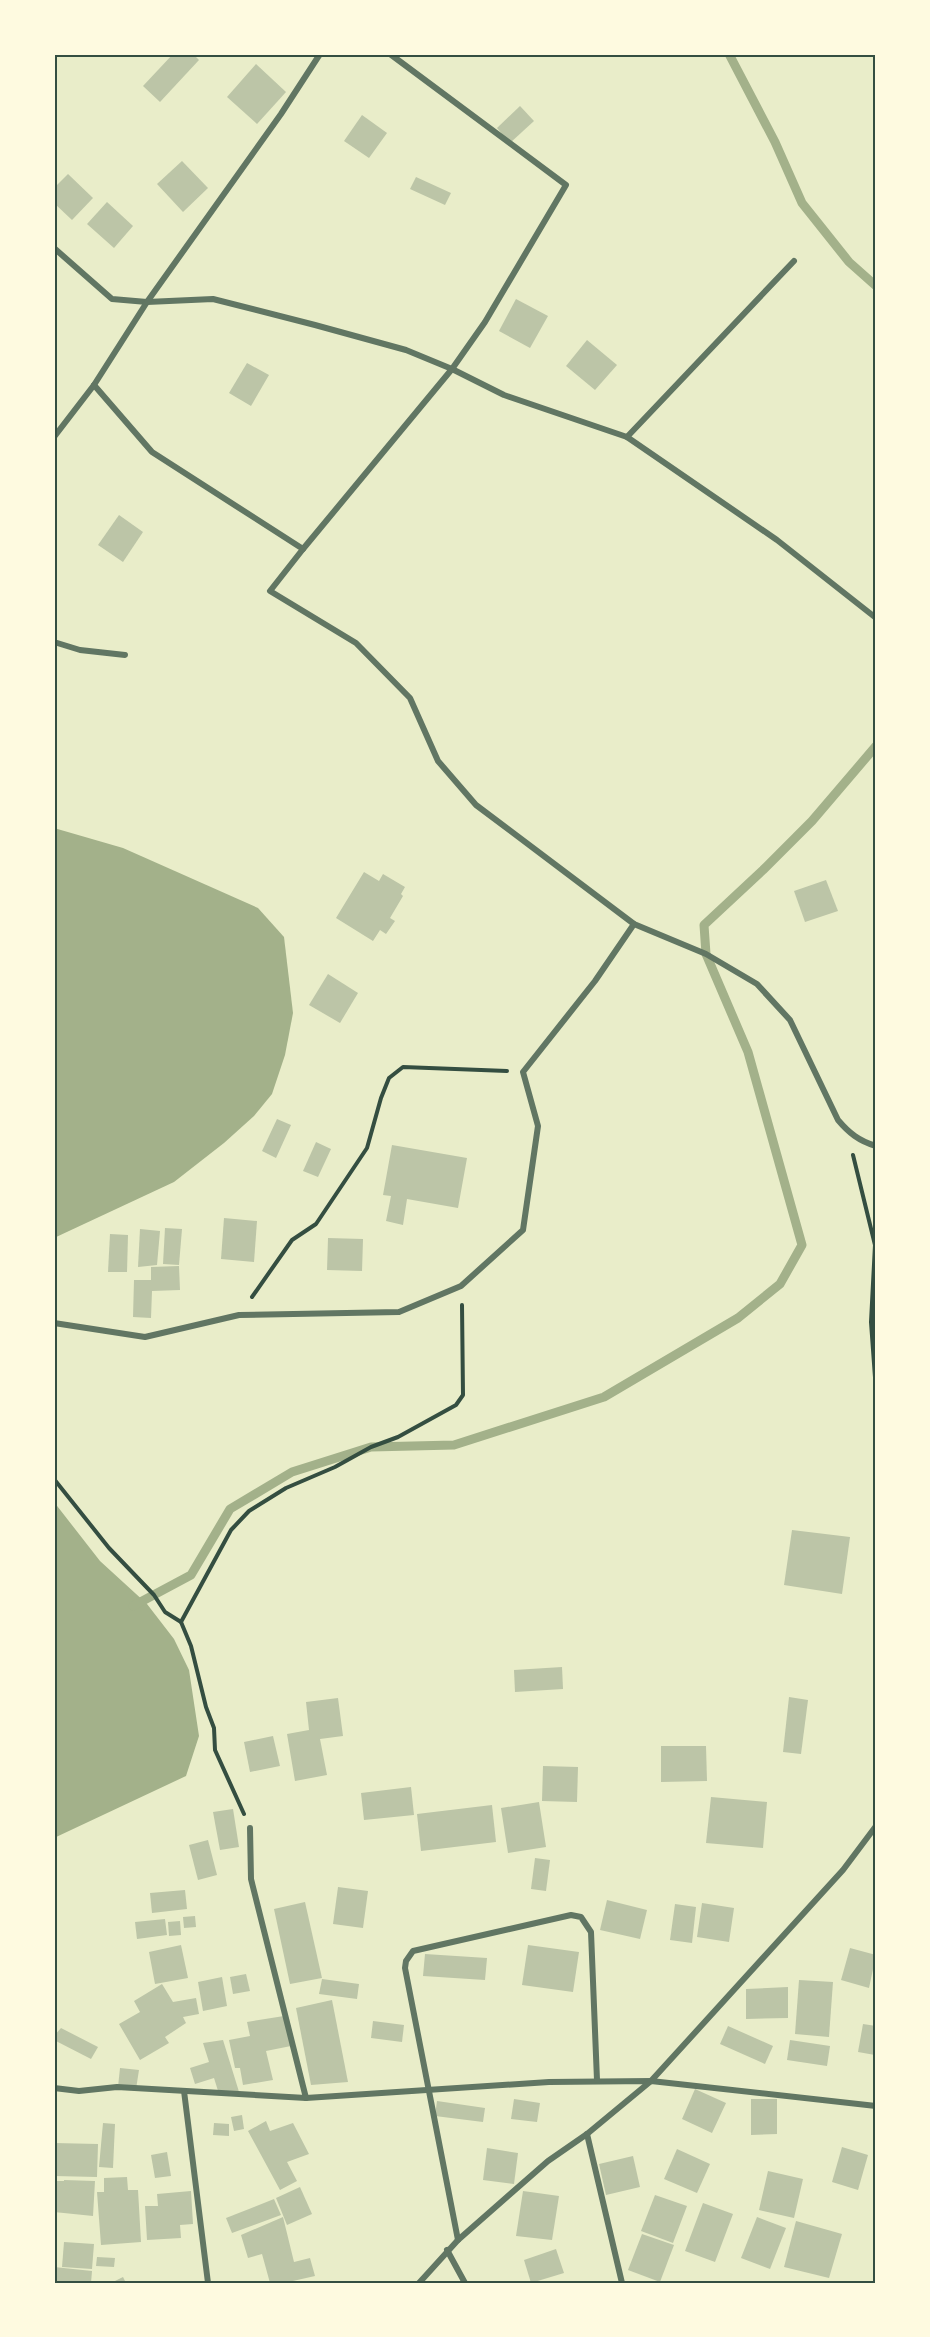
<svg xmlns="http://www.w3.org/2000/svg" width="930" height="2337" font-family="Manrope,sans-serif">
  <rect width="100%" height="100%" fill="#e9edc9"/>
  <g fill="#a3b18a">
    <polygon points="54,828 123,848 258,908 284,937 293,1013 285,1055 272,1094 254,1116 224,1143 174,1182 54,1238"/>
    <polygon points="54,1502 100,1561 147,1604 174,1639 189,1670 199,1736 186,1776 54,1838"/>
  </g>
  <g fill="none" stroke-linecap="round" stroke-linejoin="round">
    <g stroke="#a3b18a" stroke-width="9">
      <polyline points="729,54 775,142 802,203 849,262 876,286"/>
      <polyline points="133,1606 191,1575 230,1509 292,1472 371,1447 454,1445 604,1397 738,1318 780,1284 802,1245 748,1052 706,954 704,925 763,870 812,821 876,746"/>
    </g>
  </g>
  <g fill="#bcc5a7">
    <polygon points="173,54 193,54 199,60 160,102 143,86"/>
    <polygon points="256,64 286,92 257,124 227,97"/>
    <polygon points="520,106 534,121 510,143 497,128"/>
    <polygon points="362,115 387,133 369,158 344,141"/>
    <polygon points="182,161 208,188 183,212 157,184"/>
    <polygon points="68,174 93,198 72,220 54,203 54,188"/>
    <polygon points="416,177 451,193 445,205 410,189"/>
    <polygon points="107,202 133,226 114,248 87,224"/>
    <polygon points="516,299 548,316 530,348 499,331"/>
    <polygon points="587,340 617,365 595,390 566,366"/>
    <polygon points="247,363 269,375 251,406 229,393"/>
    <polygon points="119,515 143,532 123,562 98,545"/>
    <polygon points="364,872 379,881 383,874 405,887 401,894 403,896 390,918 395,921 386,934 380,930 373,941 336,918"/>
    <polygon points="826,880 838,911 805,922 794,891"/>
    <polygon points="328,974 358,993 340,1023 309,1005"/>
    <polygon points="277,1119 291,1125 276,1158 262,1151"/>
    <polygon points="316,1142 331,1149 318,1177 303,1171"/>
    <polygon points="392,1145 467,1158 458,1208 407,1199 403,1225 386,1221 391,1196 383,1195"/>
    <polygon points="224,1218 257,1221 254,1262 221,1259"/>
    <polygon points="165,1228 182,1229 179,1265 163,1264"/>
    <polygon points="140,1229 160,1231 157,1265 138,1267"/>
    <polygon points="110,1234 128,1235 127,1272 108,1272"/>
    <polygon points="328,1238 363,1239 362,1271 327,1270"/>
    <polygon points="179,1266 180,1290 152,1291 151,1318 133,1317 134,1280 151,1280 151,1267"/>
    <polygon points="792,1530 850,1537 842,1594 784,1585"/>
    <polygon points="562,1667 563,1689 515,1692 514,1670"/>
    <polygon points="789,1697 808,1700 801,1754 783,1752"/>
    <polygon points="338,1698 343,1736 320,1739 327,1775 295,1781 287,1734 309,1730 306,1702"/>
    <polygon points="273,1736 280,1766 250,1772 244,1742"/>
    <polygon points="661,1746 706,1746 707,1781 661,1782"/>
    <polygon points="543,1766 578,1767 577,1802 542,1801"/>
    <polygon points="411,1787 414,1815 364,1820 361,1793"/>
    <polygon points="711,1797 767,1802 763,1848 706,1843"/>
    <polygon points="539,1802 546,1847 508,1853 501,1808"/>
    <polygon points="492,1805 496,1842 421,1851 417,1814"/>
    <polygon points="233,1809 239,1847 220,1850 213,1812"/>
    <polygon points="208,1840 217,1875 198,1880 189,1845"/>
    <polygon points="535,1858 550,1860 546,1891 531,1889"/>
    <polygon points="338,1887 368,1891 363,1928 333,1924"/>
    <polygon points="185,1890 187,1909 152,1913 150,1893"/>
    <polygon points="607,1900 647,1910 640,1939 600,1930"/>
    <polygon points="305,1902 322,1978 290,1984 274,1909"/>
    <polygon points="702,1903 734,1908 729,1942 697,1937"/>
    <polygon points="675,1904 696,1907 692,1943 670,1940"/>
    <polygon points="195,1916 196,1927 184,1928 183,1917"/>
    <polygon points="165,1919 167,1935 137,1939 135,1922"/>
    <polygon points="180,1921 181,1935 169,1936 168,1922"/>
    <polygon points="181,1945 188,1978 155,1984 149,1952"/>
    <polygon points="528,1945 579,1952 573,1992 522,1985"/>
    <polygon points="850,1948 876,1955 869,1988 841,1980"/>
    <polygon points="425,1954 487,1958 485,1980 423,1976"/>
    <polygon points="246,1974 250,1991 233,1994 230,1977"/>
    <polygon points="222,1977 227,2006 203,2011 198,1982"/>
    <polygon points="322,1979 359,1984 357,1999 319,1994"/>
    <polygon points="799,1980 833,1982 829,2037 795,2034"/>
    <polygon points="162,1984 173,2002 196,1998 199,2014 183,2017 186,2023 165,2037 169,2043 140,2060 119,2024 140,2012 134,2001"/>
    <polygon points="788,1987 788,2018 746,2019 746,1989"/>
    <polygon points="332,2000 348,2082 311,2085 296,2008"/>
    <polygon points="284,2016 291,2046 266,2051 273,2080 243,2085 240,2068 235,2068 229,2040 250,2036 247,2022"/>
    <polygon points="373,2021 404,2025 402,2042 371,2038"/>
    <polygon points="863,2024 876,2026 875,2055 858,2052"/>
    <polygon points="728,2026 773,2046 765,2064 720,2044"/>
    <polygon points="61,2028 98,2047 91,2059 54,2040 54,2036"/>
    <polygon points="223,2040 240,2095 219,2094 214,2078 195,2084 190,2068 209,2062 203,2043"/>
    <polygon points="790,2040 830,2046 827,2066 787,2060"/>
    <polygon points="120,2068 139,2070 136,2089 118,2087"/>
    <polygon points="695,2089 726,2103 712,2133 682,2119"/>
    <polygon points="514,2099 540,2103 537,2122 511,2119"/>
    <polygon points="751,2099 777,2099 777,2134 751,2135"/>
    <polygon points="437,2101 485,2108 483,2122 435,2116"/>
    <polygon points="242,2115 244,2129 234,2131 231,2117"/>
    <polygon points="266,2121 270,2131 293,2123 309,2154 287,2162 297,2181 280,2190 248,2131"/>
    <polygon points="103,2123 115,2124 113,2168 99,2167"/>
    <polygon points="214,2123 229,2124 229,2136 213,2135"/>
    <polygon points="54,2143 98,2144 97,2177 54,2176"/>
    <polygon points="842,2147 868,2155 858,2190 832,2182"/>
    <polygon points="487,2148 518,2153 514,2184 483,2180"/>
    <polygon points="677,2149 710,2164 697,2193 664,2179"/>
    <polygon points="167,2152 171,2176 155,2178 151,2155"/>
    <polygon points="633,2156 640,2187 606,2195 599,2164"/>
    <polygon points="768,2171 803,2179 794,2218 759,2210"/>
    <polygon points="127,2177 128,2190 138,2190 141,2242 101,2245 97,2192 104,2192 104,2178"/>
    <polygon points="64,2180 95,2181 93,2216 54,2212 54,2181 64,2181"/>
    <polygon points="300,2187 312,2214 287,2225 276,2198"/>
    <polygon points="191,2191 193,2224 180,2225 181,2238 147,2240 145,2206 158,2206 157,2194"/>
    <polygon points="523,2191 559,2196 552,2240 516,2236"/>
    <polygon points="655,2195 687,2206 673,2243 641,2231"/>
    <polygon points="274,2199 281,2215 232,2233 226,2218"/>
    <polygon points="703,2203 733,2214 715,2262 685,2251"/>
    <polygon points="283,2217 294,2262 310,2258 315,2276 284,2283 270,2283 262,2254 248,2258 241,2235"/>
    <polygon points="757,2217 786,2228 770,2269 741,2258"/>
    <polygon points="796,2221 842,2234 829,2278 784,2267"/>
    <polygon points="642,2234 674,2245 660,2282 628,2270"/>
    <polygon points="64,2242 94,2244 92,2269 62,2267"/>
    <polygon points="556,2249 564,2273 531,2283 524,2260"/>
    <polygon points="97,2257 115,2258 114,2267 96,2266"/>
    <polygon points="54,2267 92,2271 91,2283 54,2283"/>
    <polygon points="123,2277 126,2283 111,2283"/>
  </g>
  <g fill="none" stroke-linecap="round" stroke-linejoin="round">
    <g stroke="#344e41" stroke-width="4">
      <polyline points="853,1155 875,1245 871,1322 876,1391"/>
      <polyline points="252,1297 292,1240 316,1224 367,1148 381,1098 389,1078 403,1067 507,1071"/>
      <polyline points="54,1479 109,1548 154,1595 165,1612 181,1622"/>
      <polyline points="244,1814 215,1750 214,1728 206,1707 191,1646 181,1622 231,1530 249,1511 286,1488 335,1467 371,1447 398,1437 456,1405 463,1395 462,1305"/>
    </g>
    <g stroke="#617663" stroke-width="6">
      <polyline points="54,248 112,299 147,302 213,299 315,325 406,350 452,369 504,395 627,437 777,540 876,618"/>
      <path d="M 94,385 L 152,452 L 303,549 L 270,591 L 356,643 L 410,698 L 438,761 L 476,805 L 634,924 L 706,954 L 757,984 L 790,1020 L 838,1120 C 849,1133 859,1141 876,1146"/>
      <polyline points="54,437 94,385 147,302 281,114 320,54"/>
      <polyline points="627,437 794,261"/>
      <polyline points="303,549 452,369 485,322 566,185 390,54"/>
      <polyline points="54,642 80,650 125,655"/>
      <polyline points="54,1323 145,1337 239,1315 399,1312 461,1286 523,1230 538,1126 523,1072 595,981 634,924"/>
      <polyline points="250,1828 251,1879 306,2098"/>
      <polyline points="54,2088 79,2091 117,2087 306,2098 549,2082 651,2081 876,2106"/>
      <polyline points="184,2091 208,2283"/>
      <polyline points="587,2134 622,2283"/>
      <polyline points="458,2240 405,1968 406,1961 413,1951 571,1915 581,1917 591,1932 597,2080"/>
      <polyline points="447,2250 465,2283"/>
      <polyline points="419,2283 458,2240 548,2161 587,2134 651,2081 843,1870 876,1826"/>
    </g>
  </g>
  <rect width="930" height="2337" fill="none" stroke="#fefae0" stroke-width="111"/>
  <rect x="56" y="56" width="818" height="2226" fill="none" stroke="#344e41" stroke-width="2"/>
</svg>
